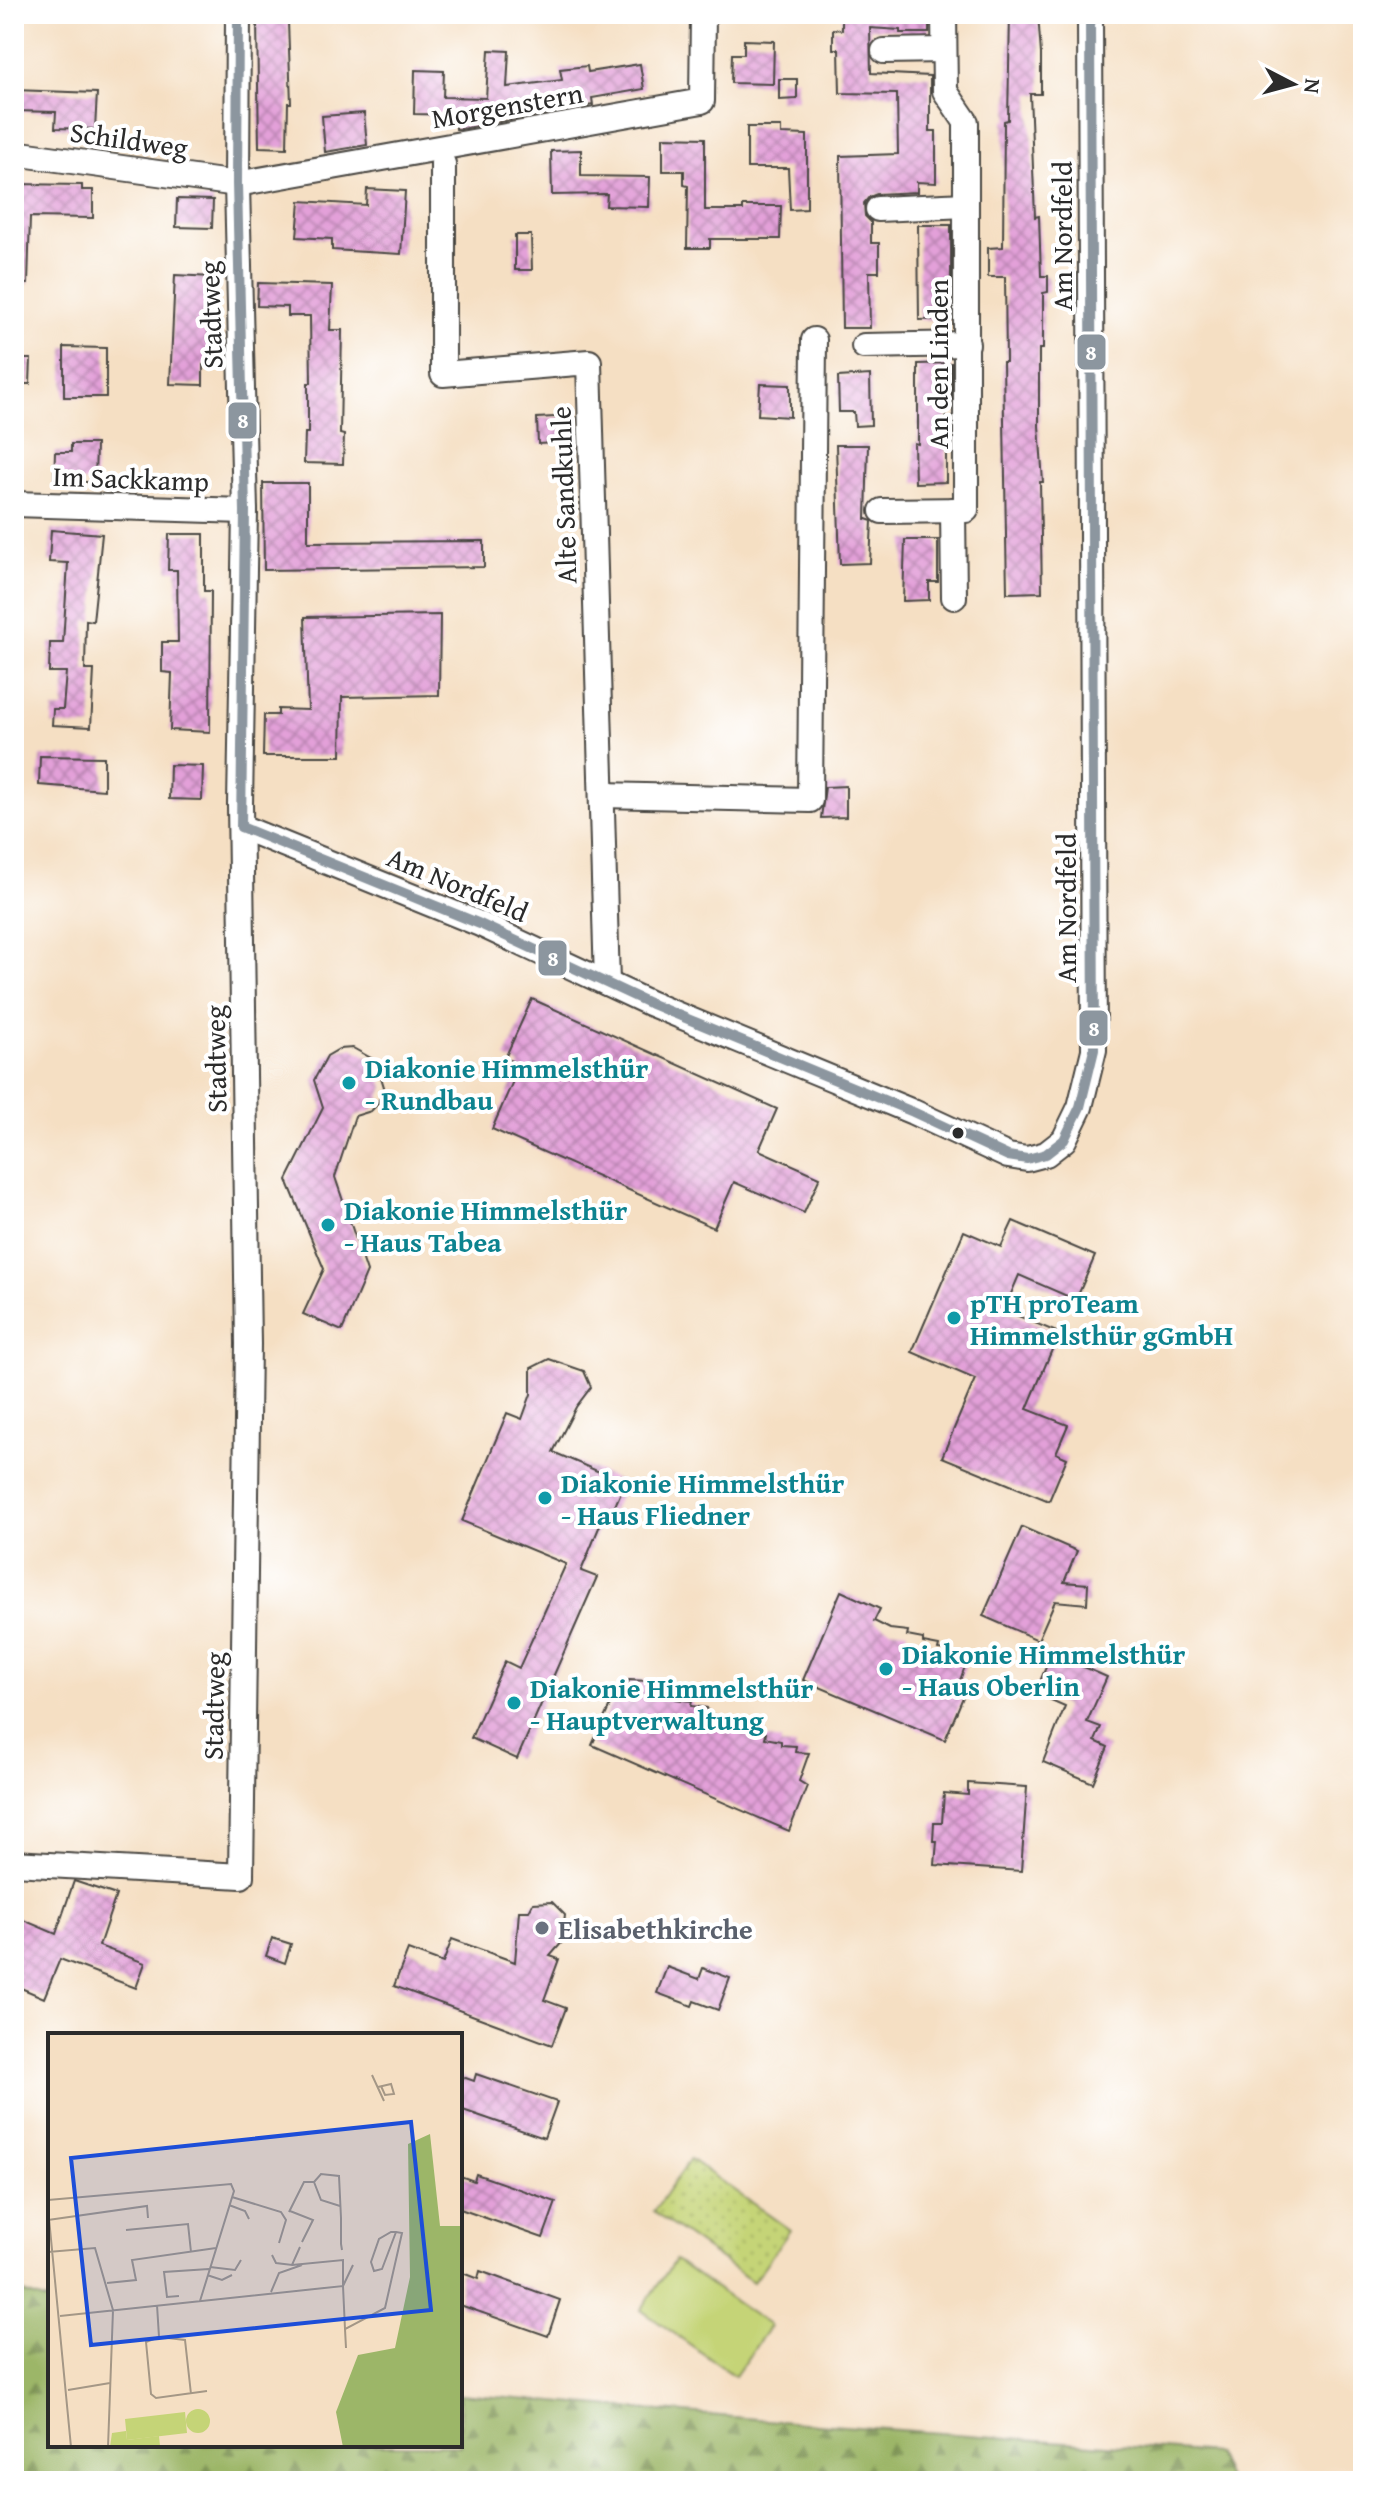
<svg xmlns="http://www.w3.org/2000/svg" width="1377" height="2495" font-family="'Gentium Book Plus',serif">
  <defs>
    <pattern id="grass-dots" width="8" height="8" patternUnits="userSpaceOnUse" patternTransform="scale(2)"><rect width="8" height="8" fill="#c5d477"/><path d="M2 2h.1M6 6h.1" fill="none" stroke="#a9b667" stroke-width="1.8" stroke-linecap="round"/></pattern>
    <pattern id="forest-firs" width="22" height="20" patternUnits="userSpaceOnUse" patternTransform="scale(2)"><rect width="22" height="20" fill="#9cb668"/><path d="M5 1l3.5 6h-7zM16 11l3.5 6h-7z" fill="#7f9456"/></pattern>
    <pattern id="building-cross-hatch" width="8" height="8" patternUnits="userSpaceOnUse" patternTransform="scale(2)"><rect width="8" height="8" fill="#e3a0d9"/><path d="M0 0l8 8M0 8l8-8" fill="none" stroke="#b883b0"/></pattern>
  </defs>
  <rect width="100%" height="100%" fill="#fff"/>
  <filter id="ink" filterUnits="userSpaceOnUse"><feTurbulence type="fractalNoise" baseFrequency=".0125" numOctaves="2"/><feDisplacementMap in="SourceGraphic" scale="16" xChannelSelector="R" yChannelSelector="G"/><feConvolveMatrix kernelMatrix="1 2 1 2 8 2 1 2 1" color-interpolation-filters="sRGB"/></filter>
  <filter id="wash" filterUnits="userSpaceOnUse"><feTurbulence type="fractalNoise" baseFrequency=".006" numOctaves="4" result="noise"/><feDisplacementMap in="SourceGraphic" scale="32" xChannelSelector="R" yChannelSelector="G"/><feGaussianBlur stdDeviation="1.8" result="paint"/><feColorMatrix in="noise" values="0 0 0 0 0 0 0 0 0 0 0 0 0 0 0 0 0 1.4 0 .05"/><feComposite in="paint" operator="in"/></filter>
  <g filter="url(#wash)">
    <rect width="100%" height="100%" fill="#f5dfc3"/>
    <polygon fill="url(#grass-dots)" stroke="#788051" stroke-width="2" points="690,2159 790,2230 753,2282 653,2212"/>
    <polygon fill="url(#forest-firs)" stroke="#64704a" stroke-width="2" points="14,2290 50,2302 50,2445 460,2445 460,2394 803,2423 1216,2453 1228,2481 14,2481"/>
    <polygon fill="#c5d477" stroke="#788051" stroke-width="2" points="675,2260 770,2326 735,2376 641,2310"/>
    <g id="blocks">
      <g fill="url(#building-cross-hatch)">
        <polygon points="842,14 929,14 929,33 900,33 900,30 870,28 871,73 930,76 930,131 936,131 936,183 917,182 917,192 877,194 869,197 864,203 865,216 871,222 871,243 879,243 879,272 869,272 870,328 842,328 840,156 898,154 897,94 840,93 839,49 833,49 833,29 842,30"/>
        <polygon points="1010,14 1038,14 1041,54 1041,94 1030,94 1035,217 1039,216 1041,276 1048,276 1048,292 1043,293 1043,349 1039,349 1039,426 1043,482 1040,482 1042,592 1007,593 1003,362 1006,362 1005,277 988,277 988,248 1003,247 1004,121 1008,120"/>
        <polygon points="257,22 288,22 291,103 288,103 287,148 259,147"/>
        <polygon points="744,40 774,41 773,84 731,83 732,54 744,54"/>
        <polygon points="489,50 509,51 507,87 562,80 560,69 587,66 588,72 640,64 644,89 592,98 593,105 461,129 456,129 456,115 414,114 415,70 444,71 443,97 486,98"/>
        <polygon points="779,79 797,79 797,99 779,100"/>
        <polygon points="14,90 97,93 95,129 55,128 56,112 14,111"/>
        <polygon points="364,113 367,145 325,152 322,116"/>
        <polygon points="747,127 781,127 781,134 807,135 807,209 790,210 788,168 747,168"/>
        <polygon points="663,137 705,138 705,210 743,210 743,206 781,206 780,239 710,239 710,248 687,248 688,186 684,185 684,171 663,171"/>
        <polygon points="581,150 581,176 650,177 649,207 606,206 607,194 552,195 551,151"/>
        <polygon points="14,184 82,185 82,190 93,190 93,218 30,217 28,284 14,283"/>
        <polygon points="367,189 405,191 401,254 332,250 332,239 297,237 300,201 366,205"/>
        <polygon points="177,199 213,200 212,228 176,227"/>
        <polygon points="918,225 951,225 951,319 919,320"/>
        <polygon points="515,235 531,235 532,270 515,270"/>
        <polygon points="175,275 212,277 208,341 212,341 211,366 203,365 203,385 170,384"/>
        <polygon points="258,283 332,285 330,330 342,330 340,434 344,435 343,464 304,463 305,433 308,433 308,383 311,383 310,316 288,316 288,307 257,306"/>
        <polygon points="64,347 106,348 106,397 64,397"/>
        <polygon points="14,359 31,359 30,384 14,384"/>
        <polygon points="951,363 951,406 946,407 946,482 915,483 914,443 918,444 918,364"/>
        <polygon points="870,375 871,425 855,426 854,412 839,412 838,377"/>
        <polygon points="760,384 790,385 790,417 758,415"/>
        <polygon points="572,416 573,442 538,444 537,418"/>
        <polygon points="71,444 96,444 95,482 54,482 55,452 71,452"/>
        <polygon points="836,445 868,445 866,519 872,521 870,563 840,564"/>
        <polygon points="263,483 308,483 308,542 484,541 484,567 264,570"/>
        <polygon points="51,530 102,534 93,621 86,620 85,670 94,670 91,727 52,725 53,709 63,709 66,672 49,672 50,643 63,643 68,563 49,562"/>
        <polygon points="169,534 204,534 204,591 211,591 210,732 170,730 172,673 162,672 162,642 178,642 177,570 168,570"/>
        <polygon points="905,540 938,540 938,582 929,582 929,600 903,601"/>
        <polygon points="440,615 439,695 342,697 341,756 263,756 264,715 278,715 278,709 308,710 305,617"/>
        <polygon points="40,756 104,757 104,790 39,785"/>
        <polygon points="170,765 203,766 202,800 169,799"/>
        <polygon points="846,786 846,817 821,818 825,787"/>
        <polygon points="532,999 777,1109 759,1150 820,1177 804,1213 734,1182 714,1228 492,1129 520,1065 505,1058"/>
        <polygon points="353,1048 376,1061 384,1087 377,1105 371,1111 355,1116 335,1177 367,1272 342,1331 303,1314 324,1269 287,1180 323,1108 314,1080 327,1056 339,1049"/>
        <polygon points="1013,1221 1095,1256 1076,1300 1019,1275 1004,1310 1059,1333 1027,1409 1068,1425 1056,1453 1067,1458 1049,1501 942,1457 975,1379 912,1352 964,1231 1001,1247"/>
        <polygon points="549,1359 584,1371 591,1387 576,1407 553,1452 625,1483 611,1515 605,1513 581,1571 597,1577 517,1759 471,1738 505,1661 519,1668 566,1564 462,1521 507,1413 522,1419 531,1394 531,1368"/>
        <polygon points="1022,1527 1077,1551 1064,1582 1088,1584 1087,1604 1055,1601 1038,1640 983,1616"/>
        <polygon points="841,1591 880,1609 874,1621 890,1629 908,1631 907,1636 923,1639 923,1643 939,1646 938,1650 953,1652 953,1657 968,1658 958,1686 966,1690 945,1740 803,1680"/>
        <polygon points="1052,1653 1107,1677 1087,1722 1101,1727 1095,1741 1108,1747 1093,1783 1043,1762 1065,1706 1035,1693"/>
        <polygon points="629,1680 648,1681 647,1686 661,1688 661,1692 676,1694 676,1699 692,1701 691,1706 707,1708 708,1712 735,1725 750,1727 750,1731 766,1733 765,1738 781,1741 781,1745 796,1746 795,1752 809,1753 799,1781 807,1786 789,1831 592,1745 612,1701 619,1703"/>
        <polygon points="968,1783 1027,1787 1021,1871 935,1865 937,1841 933,1841 934,1823 942,1823 944,1793 968,1795"/>
        <polygon points="74,1881 116,1895 99,1946 145,1963 136,1988 60,1959 44,1998 14,1985 14,1916 56,1934"/>
        <polygon points="552,1902 565,1915 564,1924 571,1932 550,1956 559,1959 544,2000 566,2008 552,2045 394,1986 408,1950 443,1963 452,1939 515,1962 519,1911 529,1911 533,1903"/>
        <polygon points="272,1938 291,1944 285,1963 266,1956"/>
        <polygon points="667,1967 699,1979 703,1968 730,1978 718,2010 694,2001 692,2006 657,1993"/>
        <polygon points="476,2074 557,2102 544,2138 460,2109 460,2076 474,2081"/>
        <polygon points="476,2174 556,2202 543,2238 460,2209 460,2176 474,2181"/>
        <polygon points="480,2271 560,2300 548,2336 460,2305 460,2272 478,2279"/>
      </g>
    </g>
  </g>
  <g filter="url(#ink)">
    <use href="#blocks" fill-opacity="0" stroke="#494642" stroke-width="2"/>
    <g fill="none" stroke-linecap="round" stroke-linejoin="round">
      <defs>
        <g id="minor">
          <polyline points="884,51 944,50"/>
          <polyline points="14,153 237,184 702,101 703,14"/>
          <polyline points="443,164 443,374 589,362 607,983"/>
          <polyline points="878,209 966,205"/>
          <polyline points="864,346 967,344"/>
          <polyline points="14,504 245,511"/>
          <polyline points="953,510 954,597"/>
          <polyline points="882,511 966,510 966,122 945,91 944,14"/>
          <polyline points="602,795 810,800 814,340"/>
          <polyline points="241,827 480,924 649,1003 913,1112 1008,1156 1027,1159 1046,1154 1064,1140 1080,1107 1094,1050 1090,14"/>
          <polyline points="14,1863 241,1876 248,1344 240,805 245,511 237,184 238,14"/>
        </g>
      </defs>
      <use href="#minor" stroke="#494642" stroke-width="28"/>
      <use href="#minor" stroke="#fff" stroke-width="24"/>
      <defs>
        <g id="bus-1">
          <polyline points="238,14 237,184 245,511 241,827"/>
          <polyline points="241,827 480,924 649,1003 913,1112 1008,1156 1027,1159 1046,1154 1064,1140 1080,1107 1094,1050 1090,14"/>
        </g>
      </defs>
      <use href="#bus-1" stroke="#fff" stroke-width="16"/>
      <use href="#bus-1" stroke="#8c969f" stroke-width="10"/>
    </g>
  </g>
  <g fill="#0f9aa8" stroke="#fff" stroke-width="3">
    <circle cx="349" cy="1083" r="8"/>
    <circle cx="328" cy="1225" r="8"/>
    <circle cx="954" cy="1318" r="8"/>
    <circle cx="545" cy="1498" r="8"/>
    <circle cx="886" cy="1669" r="8"/>
    <circle cx="514" cy="1703" r="8"/>
  </g>
  <circle fill="#2b2b2b" stroke="#fff" stroke-width="3" cx="958" cy="1133" r="7"/>
  <circle fill="#6b7280" stroke="#fff" stroke-width="3" cx="542" cy="1928" r="8"/>
  <g text-anchor="middle" dominant-baseline="central" stroke-width="8" stroke-linejoin="round" paint-order="stroke">
    <g font-size="28" fill="#2b2b2b" stroke="#fff">
      <text transform="translate(507 105) rotate(-10)">Morgenstern</text>
      <text transform="translate(129 139) rotate(8)">Schildweg</text>
      <text transform="translate(1061 236) rotate(-90)">Am Nordfeld</text>
      <text transform="translate(210 315) rotate(-92)">Stadtweg</text>
      <text transform="translate(937 364) rotate(-90)">An den Linden</text>
      <text transform="translate(131 478) rotate(2)">Im Sackkamp</text>
      <text transform="translate(563 495) rotate(-92)">Alte Sandkuhle</text>
      <text transform="translate(458 884) rotate(23)">Am Nordfeld</text>
      <text transform="translate(1065 908) rotate(-90)">Am Nordfeld</text>
      <text transform="translate(215 1059) rotate(-91)">Stadtweg</text>
      <text transform="translate(213 1706) rotate(-89)">Stadtweg</text>
    </g>
    <g font-size="28" font-weight="bold" fill="#0d838f" stroke="#fff" text-anchor="start">
      <text x="365" y="1067">Diakonie Himmelsthür<tspan x="365" dy="32">- Rundbau</tspan></text>
      <text x="344" y="1209">Diakonie Himmelsthür<tspan x="344" dy="32">- Haus Tabea</tspan></text>
      <text x="970" y="1302">pTH proTeam<tspan x="970" dy="32">Himmelsthür gGmbH</tspan></text>
      <text x="561" y="1482">Diakonie Himmelsthür<tspan x="561" dy="32">- Haus Fliedner</tspan></text>
      <text x="902" y="1653">Diakonie Himmelsthür<tspan x="902" dy="32">- Haus Oberlin</tspan></text>
      <text x="530" y="1687">Diakonie Himmelsthür<tspan x="530" dy="32">- Hauptverwaltung</tspan></text>
    </g>
    <g font-size="28" font-weight="bold" fill="#5b616d" stroke="#fff" text-anchor="start">
      <text x="558" y="1928">Elisabethkirche</text>
    </g>
  </g>
  <g transform="translate(48 2033)">
    <rect width="414" height="414" fill="#f5dfc3"/>
    <path d="M138 388a12 12 0 1 1 24 0a12 12 0 1 1-24 0ZM 78,398 L 79,407 L 111,403 L 112,413 L 62,414 L 64,400 Z" fill="#c5d477"/>
    <path d="M 382,101 L 392,193 L 414,193 L 414,414 L 295,414 L 288,379 L 310,322 L 347,315 L 362,244 L 360,111 Z" fill="#9cb668"/>
    <path d="M 137,379 L 139,400 L 79,407 L 77,386 Z" fill="#c5d477"/>
    <path fill="none" stroke="#a49786" stroke-width="2" d="M 324,42 L 336,68M 330,54 L 343,51 L 346,61 L 337,62 L 333,53M 184,164 L 233,179 L 238,187 L 231,210M 0,167 L 183,151 L 186,158 L 152,268M 181,172 L 197,178 L 201,186M 292,173 L 273,167 L 266,149 L 273,141 L 291,143 L 293,185 L 293,211 L 294,217M 0,175 L 23,414M 242,178 L 265,187 L 254,209M 241,179 L 256,149 L 266,149M 0,187 L 99,173 L 100,185M 78,197 L 140,191 L 143,219M 0,219 L 47,215 L 65,277 L 60,414M 224,222 L 228,230 L 244,232 L 252,214M 244,232 L 295,227 L 295,253 L 305,232M 162,234 L 187,237 L 193,227M 159,242 L 174,247 L 184,242M 59,250 L 88,247 L 84,227 L 168,215M 223,259 L 231,240 L 254,232M 131,263 L 119,264 L 116,239 L 161,236M 109,272 L 111,304 L 98,309 L 103,361 L 108,365 L 159,358M 12,283 L 295,253 L 297,296M 111,304 L 137,307 L 143,361M 298,315 L 297,296 L 337,275 L 354,200 L 348,199 L 343,199 L 331,206 L 323,229 L 326,238 L 334,236 L 348,199M 20,357 L 62,350"/>
    <path fill="#1d4ed8" fill-opacity="0.15" stroke="#1d4ed8" stroke-width="4" d="M 363,89 L 383,277 L 43,312 L 23,125 Z"/>
    <rect width="414" height="414" fill="none" stroke="#2b2b2b" stroke-width="4"/>
  </g>
  <g stroke="#fff" stroke-width="3">
    <rect x="1076" y="333" width="31" height="38" rx="8" fill="#8c969f"/>
    <rect x="227" y="401" width="31" height="39" rx="8" fill="#8c969f"/>
    <rect x="537" y="939" width="31" height="38" rx="8" fill="#8c969f"/>
    <rect x="1078" y="1009" width="31" height="38" rx="8" fill="#8c969f"/>
  </g>
  <g font-size="22" text-anchor="middle" font-weight="bold" fill="#fff">
    <text x="1091" y="360">8</text>
    <text x="243" y="428">8</text>
    <text x="553" y="966">8</text>
    <text x="1094" y="1036">8</text>
  </g>
  <rect width="1377" height="2495" fill="none" stroke="#fff" stroke-width="48"/>
  <g transform="translate(1293 84) rotate(96)" stroke="#ffffff" stroke-width="6" paint-order="stroke">
  <path d="M0-6L14 30L0 20L-14 30Z" fill="#2b2b2b"/>
  <text y="-12" font-size="22" font-weight="bold" text-anchor="middle" fill="#2b2b2b">N</text>
  </g>
</svg>
